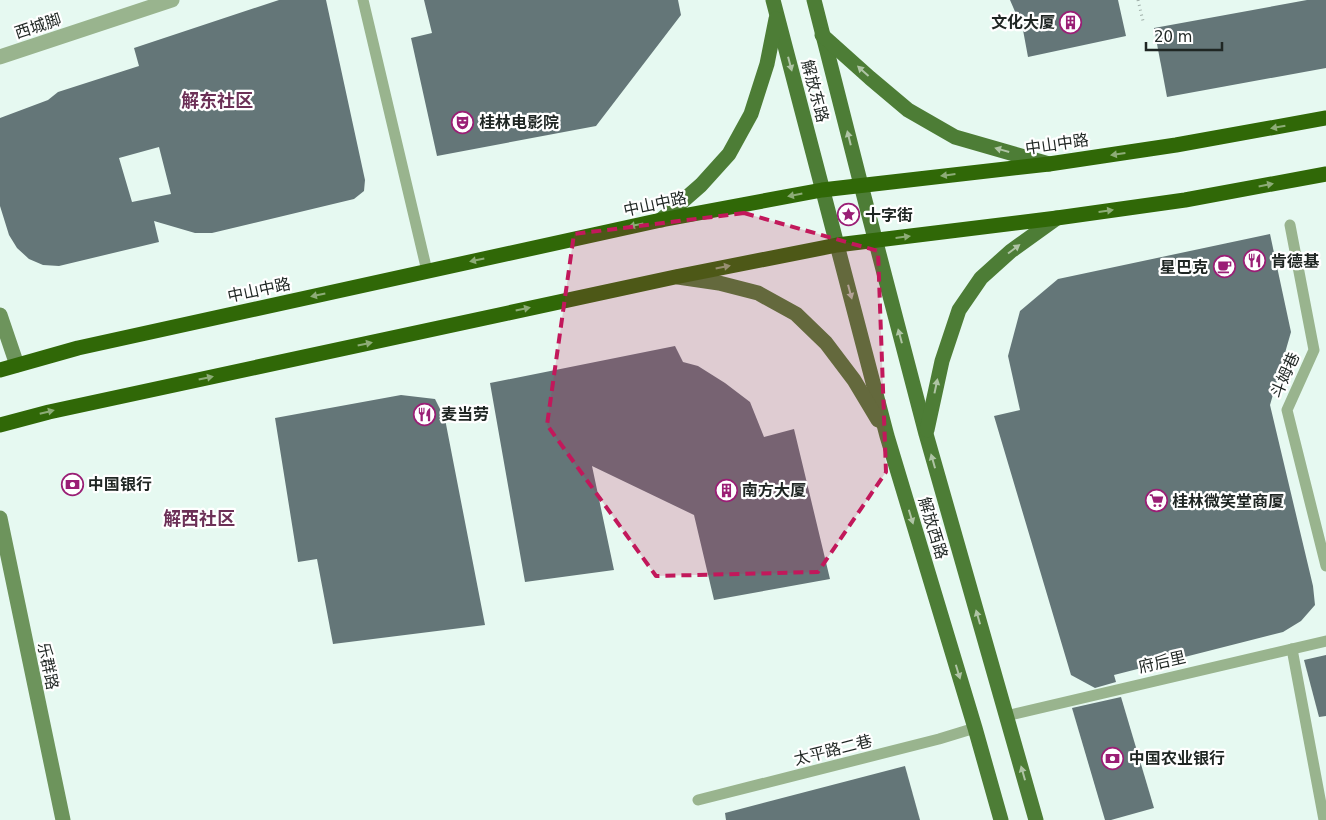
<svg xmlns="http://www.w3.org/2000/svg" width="1326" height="820" font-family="'DejaVu Sans','Noto Sans SC',sans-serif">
  <rect width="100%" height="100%" fill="#e6f9f1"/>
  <g fill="#647678" fill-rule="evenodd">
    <path d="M 279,0 L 326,0 L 365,180 L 364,191 L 354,199 L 212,233 L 195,233 L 154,221 L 159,242 L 59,266 L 43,265 L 29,259 L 17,248 L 9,235 L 0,206 L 0,118 L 48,100 L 58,92 L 139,66 L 134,48 ZM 159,147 L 171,194 L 132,202 L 119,158 Z"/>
    <polygon points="424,0 678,0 681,15 596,126 437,156 411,38 432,33"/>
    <polygon points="1010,0 1118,0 1126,36 1028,57 1023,30"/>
    <polygon points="1307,0 1326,0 1326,68 1167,97 1154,28"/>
    <polygon points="1270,234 1291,332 1270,405 1313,586 1315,605 1301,621 1283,632 1114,675 1116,682 1095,688 1071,675 994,416 1020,410 1008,356 1020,311 1058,279"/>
    <polygon points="675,346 683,362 698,366 725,383 750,402 764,437 794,429 830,579 714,600 694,515 592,466 614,570 525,582 490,383"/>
    <polygon points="401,395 435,399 445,419 485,625 333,644 317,559 298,562 275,418"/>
    <polygon points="1326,655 1326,716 1319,717 1304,660"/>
    <polygon points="1121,697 1154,808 1111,820 1105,820 1072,708"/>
    <polygon points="905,766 920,820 726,820 725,813"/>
  </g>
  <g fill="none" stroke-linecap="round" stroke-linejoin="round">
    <polyline stroke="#a1b0aa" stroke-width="3" stroke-dasharray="1 4" stroke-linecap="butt" points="1138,0 1143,21"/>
    <g stroke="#99b48e" stroke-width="11">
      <polyline points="363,0 427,271"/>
      <polyline points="1290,225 1314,350 1287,410 1326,566"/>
      <polyline points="1292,649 1324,820"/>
      <polyline points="1006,716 1326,641"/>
      <polyline points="698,800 939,739 975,728"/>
    </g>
    <polyline stroke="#99b48e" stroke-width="15" points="0,57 172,0"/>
    <g stroke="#6d945c" stroke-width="15">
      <polyline points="0,315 17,365"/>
      <polyline points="0,518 63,820"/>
    </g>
    <g stroke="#4d7d36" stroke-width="15">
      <polyline points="773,0 887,436 975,728 1001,820"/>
      <polyline points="814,0 861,185 926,434 1036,820"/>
      <polyline points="822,35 870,78 908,110 955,137 1049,164"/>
      <polyline points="661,220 701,185 729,154 751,114 767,64 776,19"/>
      <polyline points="678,277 719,283 758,293 796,314 826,343 854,380 878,420"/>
      <polyline points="927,430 942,361 959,310 981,278 1011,251 1057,218"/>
    </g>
    <g stroke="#306807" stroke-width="15">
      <polyline points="0,370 78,348 661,220 822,190 1049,164 1176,145 1326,118"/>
      <polyline points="0,425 49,412 675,277 837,245 1057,218 1185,200 1326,174"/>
    </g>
  </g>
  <defs><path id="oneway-solid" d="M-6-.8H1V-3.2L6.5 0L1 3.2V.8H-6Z" transform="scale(1.25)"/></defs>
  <g fill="#afc4a5">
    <use href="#oneway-solid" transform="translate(790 64) rotate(75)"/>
    <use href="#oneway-solid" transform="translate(863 71) rotate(-138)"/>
    <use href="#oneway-solid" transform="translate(849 138) rotate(-104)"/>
    <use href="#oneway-solid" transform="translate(1002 150) rotate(-164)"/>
    <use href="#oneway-solid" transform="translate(1014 249) rotate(-37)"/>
    <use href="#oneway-solid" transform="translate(850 292) rotate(75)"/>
    <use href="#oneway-solid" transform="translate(900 336) rotate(-105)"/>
    <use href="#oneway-solid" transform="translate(936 386) rotate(-78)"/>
    <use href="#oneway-solid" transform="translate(933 461) rotate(-106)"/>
    <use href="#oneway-solid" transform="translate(911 517) rotate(73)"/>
    <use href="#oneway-solid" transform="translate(978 617) rotate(-106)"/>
    <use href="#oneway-solid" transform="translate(958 672) rotate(73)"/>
    <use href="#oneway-solid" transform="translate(1023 773) rotate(-106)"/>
  </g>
  <g fill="#8dac77">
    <use href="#oneway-solid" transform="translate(1278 127) rotate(170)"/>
    <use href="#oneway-solid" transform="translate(1118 154) rotate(172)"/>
    <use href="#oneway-solid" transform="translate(948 175) rotate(173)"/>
    <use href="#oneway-solid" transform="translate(1266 185) rotate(-11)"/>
    <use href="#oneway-solid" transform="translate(795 195) rotate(169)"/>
    <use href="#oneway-solid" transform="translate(1106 211) rotate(-8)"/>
    <use href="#oneway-solid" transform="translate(636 225) rotate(168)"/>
    <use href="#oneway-solid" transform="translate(903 237) rotate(-7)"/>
    <use href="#oneway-solid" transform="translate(477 260) rotate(168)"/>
    <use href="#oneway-solid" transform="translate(723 267) rotate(-11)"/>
    <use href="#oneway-solid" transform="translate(318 295) rotate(168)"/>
    <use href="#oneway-solid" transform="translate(523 309) rotate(-12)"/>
    <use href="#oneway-solid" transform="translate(365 344) rotate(-12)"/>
    <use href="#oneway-solid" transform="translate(206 378) rotate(-12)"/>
    <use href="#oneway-solid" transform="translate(47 412) rotate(-14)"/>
  </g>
  <path fill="#c2185b" fill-opacity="0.2" stroke="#c2185b" stroke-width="4" stroke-dasharray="10 6" stroke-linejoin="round" d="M 744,213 L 878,251 L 886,472 L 818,572 L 656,576 L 547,425 L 574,234 Z"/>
  <defs>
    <symbol id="building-ring" viewBox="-11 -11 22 22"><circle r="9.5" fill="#fff" stroke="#9a1e75" stroke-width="1.5"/><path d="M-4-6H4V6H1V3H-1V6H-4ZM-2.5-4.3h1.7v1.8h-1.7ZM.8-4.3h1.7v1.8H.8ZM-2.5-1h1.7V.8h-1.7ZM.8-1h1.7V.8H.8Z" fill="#9a1e75"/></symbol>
    <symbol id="theatre-ring" viewBox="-11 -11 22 22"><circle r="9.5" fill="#fff" stroke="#9a1e75" stroke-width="1.5"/><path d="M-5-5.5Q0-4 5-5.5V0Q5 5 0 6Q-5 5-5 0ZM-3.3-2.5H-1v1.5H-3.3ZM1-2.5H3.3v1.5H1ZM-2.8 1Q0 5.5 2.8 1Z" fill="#9a1e75"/></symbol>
    <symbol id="sight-ring" viewBox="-11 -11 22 22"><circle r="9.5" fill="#fff" stroke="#9a1e75" stroke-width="1.5"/><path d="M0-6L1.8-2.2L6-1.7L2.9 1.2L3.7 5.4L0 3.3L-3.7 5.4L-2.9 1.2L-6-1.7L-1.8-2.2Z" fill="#9a1e75"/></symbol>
    <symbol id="restaurant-ring" viewBox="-11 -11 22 22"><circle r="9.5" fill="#fff" stroke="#9a1e75" stroke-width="1.5"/><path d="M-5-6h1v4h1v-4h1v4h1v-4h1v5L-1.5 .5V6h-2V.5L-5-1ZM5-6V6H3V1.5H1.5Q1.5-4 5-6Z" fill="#9a1e75"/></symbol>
    <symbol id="cafe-ring" viewBox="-11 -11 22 22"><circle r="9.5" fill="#fff" stroke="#9a1e75" stroke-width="1.5"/><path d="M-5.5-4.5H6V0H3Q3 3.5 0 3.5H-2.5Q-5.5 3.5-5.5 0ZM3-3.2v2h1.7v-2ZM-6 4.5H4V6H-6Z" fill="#9a1e75"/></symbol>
    <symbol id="bank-ring" viewBox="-11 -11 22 22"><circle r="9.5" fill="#fff" stroke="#9a1e75" stroke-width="1.5"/><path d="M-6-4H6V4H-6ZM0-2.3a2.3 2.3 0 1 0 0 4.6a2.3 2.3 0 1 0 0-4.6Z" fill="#9a1e75"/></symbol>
    <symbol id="supermarket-ring" viewBox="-11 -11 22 22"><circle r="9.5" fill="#fff" stroke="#9a1e75" stroke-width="1.5"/><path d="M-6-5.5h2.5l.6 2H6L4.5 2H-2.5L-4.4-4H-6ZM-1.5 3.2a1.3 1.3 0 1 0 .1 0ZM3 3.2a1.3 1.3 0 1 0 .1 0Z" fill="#9a1e75"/></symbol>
  </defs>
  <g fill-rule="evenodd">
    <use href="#building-ring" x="1058" y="10" width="25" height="25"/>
    <use href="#theatre-ring" x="450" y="110" width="25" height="25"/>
    <use href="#sight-ring" x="836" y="202" width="25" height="25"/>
    <use href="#restaurant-ring" x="1242" y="248" width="25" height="25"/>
    <use href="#cafe-ring" x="1212" y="254" width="25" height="25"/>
    <use href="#restaurant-ring" x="412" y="402" width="25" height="25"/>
    <use href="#bank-ring" x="60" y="472" width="25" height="25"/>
    <use href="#building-ring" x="714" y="478" width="25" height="25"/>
    <use href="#supermarket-ring" x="1144" y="488" width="25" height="25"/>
    <use href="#bank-ring" x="1100" y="746" width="25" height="25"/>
  </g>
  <g text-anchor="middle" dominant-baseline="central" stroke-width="4.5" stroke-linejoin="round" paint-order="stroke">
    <g font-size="16" font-weight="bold" fill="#1f2623" stroke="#fff" text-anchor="start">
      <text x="1055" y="22" text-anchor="end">文化大厦</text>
      <text x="479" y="122">桂林电影院</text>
      <text x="865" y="215">十字街</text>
      <text x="1271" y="261">肯德基</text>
      <text x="1208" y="267" text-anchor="end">星巴克</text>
      <text x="441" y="414">麦当劳</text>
      <text x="88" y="484">中国银行</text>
      <text x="742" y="490">南方大厦</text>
      <text x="1172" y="501">桂林微笑堂商厦</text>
      <text x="1129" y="758">中国农业银行</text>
    </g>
    <g font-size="16" fill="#1f2623" stroke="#fff">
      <text transform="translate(38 26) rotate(-18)">西城脚</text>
      <text transform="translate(815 91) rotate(75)">解放东路</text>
      <text transform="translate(1057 144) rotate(-8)">中山中路</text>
      <text transform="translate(655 204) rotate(-12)">中山中路</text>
      <text transform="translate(259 290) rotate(-12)">中山中路</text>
      <text transform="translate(1285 375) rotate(-66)">斗姆巷</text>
      <text transform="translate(933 528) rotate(73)">解放西路</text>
      <text transform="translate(1162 662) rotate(-13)">府后里</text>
      <text transform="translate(48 666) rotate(78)">乐群路</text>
      <text transform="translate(833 750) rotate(-14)">太平路二巷</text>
    </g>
    <g font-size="18" font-weight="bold" fill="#6c3057" stroke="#fff">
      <text x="217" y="100">解东社区</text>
      <text x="199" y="518">解西社区</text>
    </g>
  </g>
  <path d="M1146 42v8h76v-8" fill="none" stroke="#1f2623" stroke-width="2.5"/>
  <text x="1154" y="42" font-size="15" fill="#1f2623" stroke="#ffffff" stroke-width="4" paint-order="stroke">20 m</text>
</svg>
